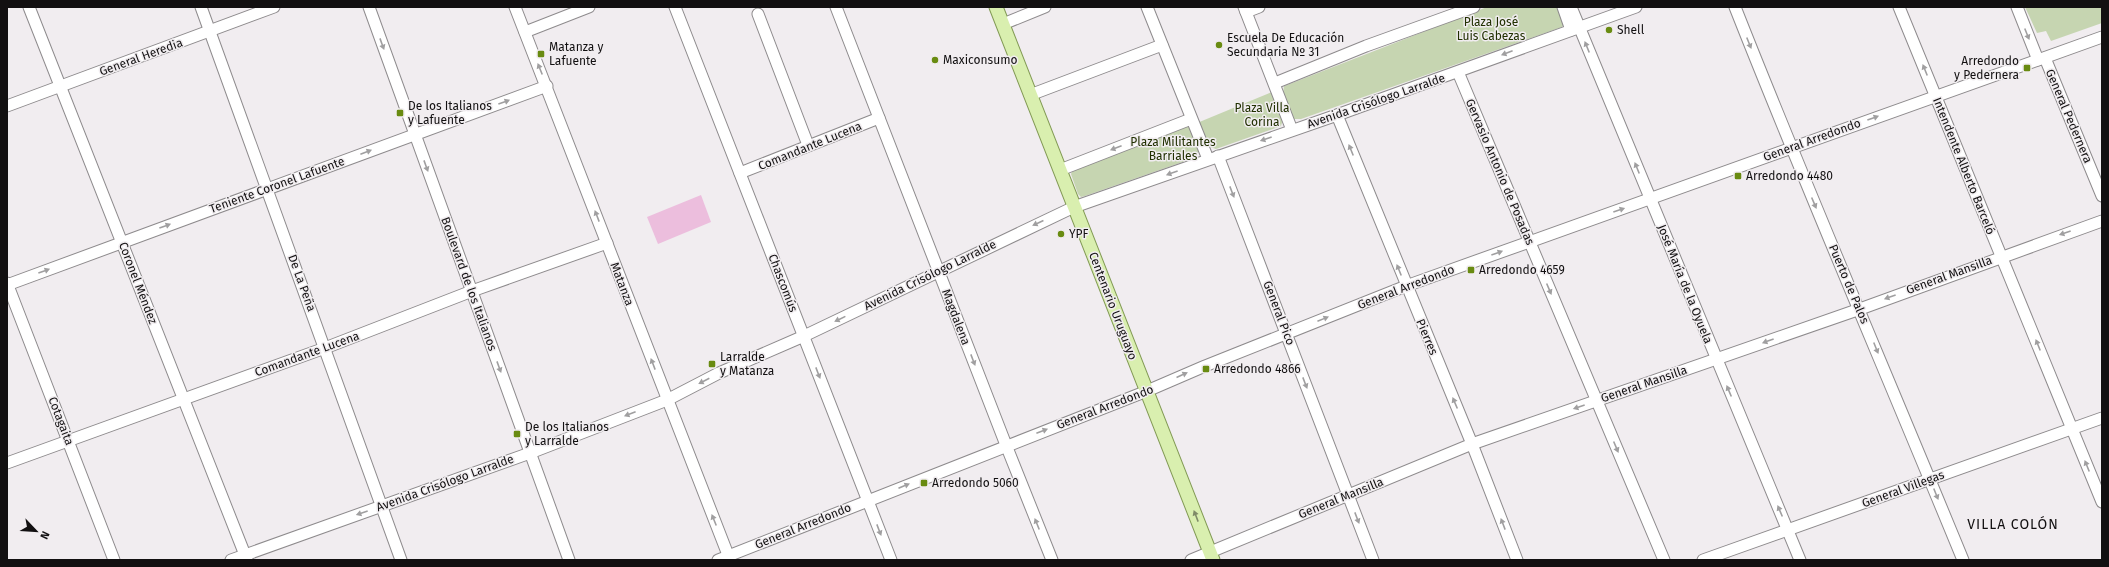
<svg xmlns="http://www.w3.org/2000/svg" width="2109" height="567" font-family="'Fira Sans',sans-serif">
  <rect width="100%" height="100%" fill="#f1edf0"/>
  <g fill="#c6d5b1">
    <polygon points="1487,7 1559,7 1564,24 1562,27 1301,119 1294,119 1293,116 1283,93 1284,86 1287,85"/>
    <polygon points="2025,7 2102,7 2102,23 2051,41 2046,31 2037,33"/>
    <polygon points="1272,92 1283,119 1281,126 1216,149 1210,147 1197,123"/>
    <polygon points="1190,126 1199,151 1194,158 1085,196 1081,197 1078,194 1071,174 1073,169"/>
  </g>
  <polygon fill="#ecbedd" points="701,195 711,222 658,244 647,217"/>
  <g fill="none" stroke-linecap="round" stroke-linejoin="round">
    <defs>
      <g id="minor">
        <polyline points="29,7 247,560"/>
        <polyline points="201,7 401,560"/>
        <polyline points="369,7 569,560"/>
        <polyline points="515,7 730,560"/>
        <polyline points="675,7 891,560"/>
        <polyline points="836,7 1006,445 1052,560"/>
        <polyline points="1147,7 1208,159"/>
        <polyline points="1244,7 1292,130"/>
        <polyline points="1563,7 1571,30"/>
        <polyline points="1571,7 1800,560"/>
        <path d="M 1735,7 C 1808,192 1887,375 1963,560"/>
        <polyline points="1899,7 2102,502"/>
        <polyline points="2017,7 2038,60"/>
        <polyline points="1246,12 1259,7"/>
        <polyline points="758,14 808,145"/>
        <polyline points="1003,24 1045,7"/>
        <polyline points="525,32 589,7"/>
        <polyline points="2045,58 2102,196"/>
        <polyline points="1458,72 1664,560"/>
        <polyline points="1275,83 1366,46 1474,7"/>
        <polyline points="1030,95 1162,45"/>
        <polyline points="7,106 274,7"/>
        <polyline points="1337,115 1472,444 1517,560"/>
        <polyline points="1218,156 1373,560"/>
        <polyline points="1060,170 1191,119"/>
        <polyline points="740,173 879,118"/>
        <polyline points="7,283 114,560"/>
        <polyline points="7,285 547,86"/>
        <polyline points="7,463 325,348 472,291 607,243"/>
        <polyline points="231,560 530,453 667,400 719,373 804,336 1074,207 1337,115 1636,7"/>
        <polyline points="718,560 1147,391 1205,366 1406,286 2102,37"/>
        <polyline points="1191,560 1472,444 1860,309 2102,221"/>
        <polyline points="1703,560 2102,418"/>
      </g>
      <polyline id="major" points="996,7 1213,560"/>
    </defs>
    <use href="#minor" stroke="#8e8b8d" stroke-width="13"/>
    <use href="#major" stroke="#829a55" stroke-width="15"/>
    <use href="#minor" stroke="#fff" stroke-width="11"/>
    <use href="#major" stroke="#d9efaf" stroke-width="13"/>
  </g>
  <defs><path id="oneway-solid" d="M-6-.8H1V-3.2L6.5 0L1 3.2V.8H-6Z"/></defs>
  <g fill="#a09fa0">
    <use href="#oneway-solid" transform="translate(2027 34) rotate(68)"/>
    <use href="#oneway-solid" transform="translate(1749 43) rotate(68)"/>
    <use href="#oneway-solid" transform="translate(382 44) rotate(70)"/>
    <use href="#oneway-solid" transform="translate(1587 47) rotate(-112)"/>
    <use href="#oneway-solid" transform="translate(1507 53) rotate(159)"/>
    <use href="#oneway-solid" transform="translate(540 69) rotate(-112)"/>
    <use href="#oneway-solid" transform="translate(1925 70) rotate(-112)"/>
    <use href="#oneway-solid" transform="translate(504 102) rotate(-20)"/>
    <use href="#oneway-solid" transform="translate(1873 118) rotate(-20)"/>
    <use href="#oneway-solid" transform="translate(1266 139) rotate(161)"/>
    <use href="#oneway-solid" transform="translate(1116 148) rotate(159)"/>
    <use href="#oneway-solid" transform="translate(1351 150) rotate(-112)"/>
    <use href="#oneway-solid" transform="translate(366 152) rotate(-21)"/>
    <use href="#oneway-solid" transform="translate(426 166) rotate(70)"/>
    <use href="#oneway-solid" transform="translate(1637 168) rotate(-112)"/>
    <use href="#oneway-solid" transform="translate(1172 173) rotate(160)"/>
    <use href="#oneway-solid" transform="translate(1232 192) rotate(69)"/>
    <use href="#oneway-solid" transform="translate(1814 203) rotate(67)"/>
    <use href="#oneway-solid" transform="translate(1619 210) rotate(-19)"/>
    <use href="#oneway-solid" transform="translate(597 216) rotate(-111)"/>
    <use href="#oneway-solid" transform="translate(1038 223) rotate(155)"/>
    <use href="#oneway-solid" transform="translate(165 226) rotate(-20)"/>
    <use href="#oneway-solid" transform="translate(2065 233) rotate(161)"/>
    <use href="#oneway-solid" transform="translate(1497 253) rotate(-20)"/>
    <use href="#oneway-solid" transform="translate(1399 270) rotate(-112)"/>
    <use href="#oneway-solid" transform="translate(44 271) rotate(-20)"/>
    <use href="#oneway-solid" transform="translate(1549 289) rotate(67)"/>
    <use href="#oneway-solid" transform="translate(1890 297) rotate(160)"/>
    <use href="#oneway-solid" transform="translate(840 319) rotate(154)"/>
    <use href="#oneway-solid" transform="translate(1323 319) rotate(-22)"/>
    <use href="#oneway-solid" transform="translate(1768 341) rotate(160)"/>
    <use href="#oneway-solid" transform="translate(2038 345) rotate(-112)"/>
    <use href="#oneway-solid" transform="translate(1876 348) rotate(68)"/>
    <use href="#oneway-solid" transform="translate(973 360) rotate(69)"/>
    <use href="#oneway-solid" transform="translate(653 364) rotate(-111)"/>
    <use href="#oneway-solid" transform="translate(499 367) rotate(70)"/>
    <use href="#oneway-solid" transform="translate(818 373) rotate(69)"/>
    <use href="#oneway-solid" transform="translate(1182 375) rotate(-24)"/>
    <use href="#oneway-solid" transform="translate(704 381) rotate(153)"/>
    <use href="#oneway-solid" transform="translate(1305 383) rotate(69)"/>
    <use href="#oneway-solid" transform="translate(1729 391) rotate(-113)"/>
    <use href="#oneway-solid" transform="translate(1455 403) rotate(-113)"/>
    <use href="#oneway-solid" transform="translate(1579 407) rotate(161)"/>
    <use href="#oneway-solid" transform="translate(630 414) rotate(159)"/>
    <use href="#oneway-solid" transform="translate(1042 431) rotate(-21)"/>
    <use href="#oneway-solid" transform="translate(1616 447) rotate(67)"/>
    <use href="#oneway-solid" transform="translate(2087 466) rotate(-112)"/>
    <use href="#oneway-solid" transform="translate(904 486) rotate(-23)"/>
    <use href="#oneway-solid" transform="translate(1936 494) rotate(68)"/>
    <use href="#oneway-solid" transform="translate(1780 511) rotate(-113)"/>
    <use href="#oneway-solid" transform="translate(362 513) rotate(161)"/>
    <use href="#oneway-solid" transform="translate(1357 518) rotate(69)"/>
    <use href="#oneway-solid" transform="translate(714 520) rotate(-112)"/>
    <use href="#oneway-solid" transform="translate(1037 524) rotate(-112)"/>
    <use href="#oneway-solid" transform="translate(1503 524) rotate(-111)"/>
    <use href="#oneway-solid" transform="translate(879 530) rotate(69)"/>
  </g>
  <use fill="#7f8b68" href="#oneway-solid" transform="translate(1196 516) rotate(-111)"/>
  <g fill="#698b11" stroke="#f1edf0" stroke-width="1.5">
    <circle cx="1609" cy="30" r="4"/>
    <circle cx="1219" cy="45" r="4"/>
    <rect x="537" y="50" width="8" height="8" rx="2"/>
    <circle cx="935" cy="60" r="4"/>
    <rect x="2023" y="64" width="8" height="8" rx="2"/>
    <rect x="396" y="109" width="8" height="8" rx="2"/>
    <rect x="1734" y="172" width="8" height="8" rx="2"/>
    <circle cx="1061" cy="234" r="4"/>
    <rect x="1467" y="266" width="8" height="8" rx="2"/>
    <rect x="708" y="360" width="8" height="8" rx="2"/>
    <rect x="1202" y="365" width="8" height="8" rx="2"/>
    <rect x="513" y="430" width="8" height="8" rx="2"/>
    <rect x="920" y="479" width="8" height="8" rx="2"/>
  </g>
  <g text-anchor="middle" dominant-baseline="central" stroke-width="3" stroke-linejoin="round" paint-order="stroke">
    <g font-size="12" fill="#213000" stroke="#f1edf0">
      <text x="1491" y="22">Plaza José<tspan x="1491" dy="14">Luis Cabezas</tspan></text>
      <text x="1262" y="108">Plaza Villa<tspan x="1262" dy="14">Corina</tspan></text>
      <text x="1173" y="142">Plaza Militantes<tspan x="1173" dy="14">Barriales</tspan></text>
    </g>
    <g font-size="12" fill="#121011" stroke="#f1edf0" text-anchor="start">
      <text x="1617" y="30">Shell</text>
      <text x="1227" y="38">Escuela De Educación<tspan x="1227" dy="14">Secundaria Nº 31</tspan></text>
      <text x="549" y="47">Matanza y<tspan x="549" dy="14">Lafuente</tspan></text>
      <text x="943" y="60">Maxiconsumo</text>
      <text x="2019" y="61" text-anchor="end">Arredondo<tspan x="2019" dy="14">y Pedernera</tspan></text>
      <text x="408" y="106">De los Italianos<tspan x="408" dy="14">y Lafuente</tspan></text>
      <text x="1746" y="176">Arredondo 4480</text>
      <text x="1069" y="234">YPF</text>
      <text x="1479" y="270">Arredondo 4659</text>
      <text x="720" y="357">Larralde<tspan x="720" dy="14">y Matanza</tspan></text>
      <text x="1214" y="369">Arredondo 4866</text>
      <text x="525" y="427">De los Italianos<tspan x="525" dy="14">y Larralde</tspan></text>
      <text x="932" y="483">Arredondo 5060</text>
    </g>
    <g font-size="12" fill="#121011" stroke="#f1edf0">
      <text transform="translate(141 57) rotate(-20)">General Heredia</text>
      <text transform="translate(1376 101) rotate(-19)">Avenida Crisólogo Larralde</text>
      <text transform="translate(2069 116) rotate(67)">General Pedernera</text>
      <text transform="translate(1812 140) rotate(-20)">General Arredondo</text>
      <text transform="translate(810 146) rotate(-22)">Comandante Lucena</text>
      <text transform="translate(1964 166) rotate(68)">Intendente Alberto Barceló</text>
      <text transform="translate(1500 172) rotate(67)">Gervasio Antonio de Posadas</text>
      <text transform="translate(277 185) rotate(-20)">Teniente Coronel Lafuente</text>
      <text transform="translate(930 275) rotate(-26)">Avenida Crisólogo Larralde</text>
      <text transform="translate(1949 275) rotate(-20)">General Mansilla</text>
      <text transform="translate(138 283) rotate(69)">Coronel Méndez</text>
      <text transform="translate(302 283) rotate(70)">De La Peña</text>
      <text transform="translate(783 283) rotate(69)">Chascomús</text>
      <text transform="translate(469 284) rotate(70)">Boulevard de los Italianos</text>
      <text transform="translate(622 284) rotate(69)">Matanza</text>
      <text transform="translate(1685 284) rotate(68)">José María de la Oyuela</text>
      <text transform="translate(1849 284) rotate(67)">Puerto de Palos</text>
      <text transform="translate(1406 287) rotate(-21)">General Arredondo</text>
      <text transform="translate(1113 306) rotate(69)">Centenario Uruguayo</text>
      <text transform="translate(1279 313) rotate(69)">General Pico</text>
      <text transform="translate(956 317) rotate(69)">Magdalena</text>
      <text transform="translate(1427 337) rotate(67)">Pierres</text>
      <text transform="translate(307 354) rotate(-20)">Comandante Lucena</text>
      <text transform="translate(1644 384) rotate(-19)">General Mansilla</text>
      <text transform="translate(1105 407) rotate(-21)">General Arredondo</text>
      <text transform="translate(61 421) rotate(69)">Cotagaita</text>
      <text transform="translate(445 483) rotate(-20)">Avenida Crisólogo Larralde</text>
      <text transform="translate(1903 489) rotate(-20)">General Villegas</text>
      <text transform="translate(1341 498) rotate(-22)">General Mansilla</text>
      <text transform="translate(803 526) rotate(-22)">General Arredondo</text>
    </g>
    <g font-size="14" letter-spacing="1" fill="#121011" stroke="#f1edf0">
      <text x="2013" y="524">VILLA COLÓN</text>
    </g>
  </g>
  <rect width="2109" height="567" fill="none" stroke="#121011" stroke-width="16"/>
  <g transform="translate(36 531) rotate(115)" stroke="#f1edf0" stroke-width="3" paint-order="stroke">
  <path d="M0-3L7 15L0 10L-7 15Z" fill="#121011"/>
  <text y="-6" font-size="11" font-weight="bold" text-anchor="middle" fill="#121011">N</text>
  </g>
</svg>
